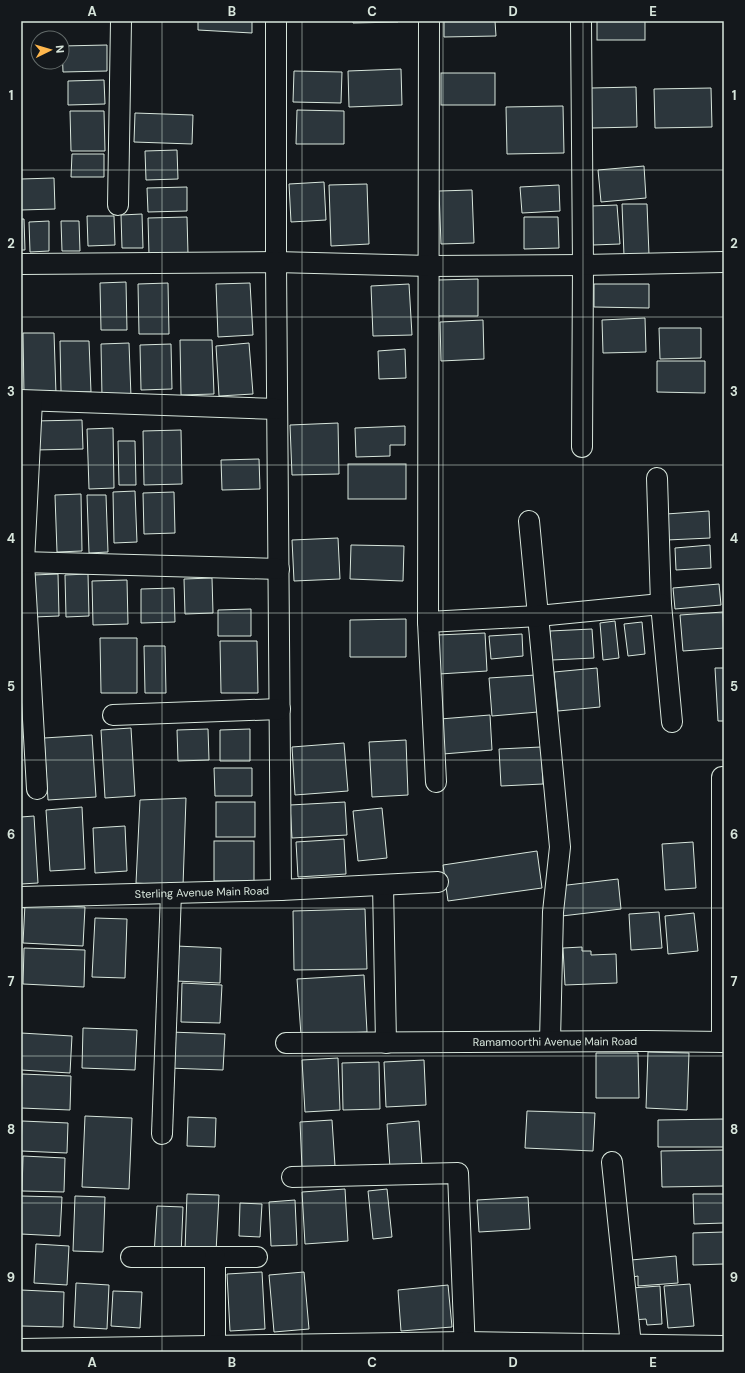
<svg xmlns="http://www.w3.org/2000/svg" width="745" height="1373" font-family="'DM Sans',sans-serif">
  <rect width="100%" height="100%" fill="#14181c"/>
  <g fill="#2c363c" stroke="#d8e6dc">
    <polygon points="198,21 252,21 252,33 198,30"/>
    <polygon points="353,21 398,21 398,22 353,23"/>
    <polygon points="444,21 495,21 496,36 444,37"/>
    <rect x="597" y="21" width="48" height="19"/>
    <polygon points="107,45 107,71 63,72 62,46"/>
    <polygon points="401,69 402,105 349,107 348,71"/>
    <polygon points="294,71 342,72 341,103 293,102"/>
    <rect x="441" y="73" width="54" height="32"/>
    <polygon points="104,80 105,104 68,105 68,81"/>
    <polygon points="636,87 637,127 592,128 591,88"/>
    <polygon points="711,88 712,127 655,128 654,89"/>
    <polygon points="563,106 564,153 507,154 506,107"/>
    <polygon points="297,110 344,111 344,144 296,144"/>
    <polygon points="70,111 104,111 105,151 71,151"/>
    <polygon points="135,113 193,115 192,144 134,142"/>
    <polygon points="177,150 178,179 146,180 145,151"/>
    <polygon points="72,154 104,154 104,177 71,177"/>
    <polygon points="644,166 646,198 601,202 598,170"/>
    <polygon points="54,178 55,209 21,210 21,179"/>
    <polygon points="324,182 326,220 291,222 289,184"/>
    <polygon points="367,184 369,244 331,246 329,185"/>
    <polygon points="559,185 560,211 522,213 520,187"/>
    <polygon points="187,187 187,211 148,212 147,188"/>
    <polygon points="472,190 474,243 441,244 439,191"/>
    <polygon points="622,204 647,204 649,255 624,256"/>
    <polygon points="617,205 620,244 593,245 591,206"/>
    <polygon points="142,214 143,248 122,248 121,215"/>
    <polygon points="87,216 114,216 115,245 88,246"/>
    <polygon points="187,217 188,254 149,255 148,218"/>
    <polygon points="524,217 558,217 559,248 524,249"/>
    <polygon points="21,219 24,219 25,250 21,250"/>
    <polygon points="49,221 49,251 30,252 29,222"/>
    <polygon points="61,221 79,221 80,251 62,251"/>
    <polygon points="478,279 478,316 438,316 438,280"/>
    <polygon points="126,282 127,330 101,330 100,283"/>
    <polygon points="168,283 169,334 139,334 138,284"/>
    <polygon points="250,283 253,335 218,337 216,284"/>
    <polygon points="409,284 412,335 373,336 371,286"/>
    <polygon points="594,284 649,284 649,308 594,307"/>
    <polygon points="645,318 646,352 603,353 602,320"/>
    <polygon points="483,320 484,359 441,361 440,322"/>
    <polygon points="659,328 701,328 701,358 660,359"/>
    <polygon points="23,333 54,333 56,394 24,395"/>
    <polygon points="180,340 212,340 214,394 181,395"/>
    <polygon points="60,341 89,341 91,392 61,392"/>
    <polygon points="129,343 131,397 102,397 101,344"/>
    <polygon points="249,343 253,394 219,396 216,346"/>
    <polygon points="171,344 172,389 141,390 140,345"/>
    <polygon points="405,349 406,378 379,379 378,351"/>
    <polygon points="657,361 705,361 705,393 657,392"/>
    <polygon points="82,420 83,449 35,450 34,421"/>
    <polygon points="338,423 339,474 292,475 290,425"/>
    <polygon points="405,426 405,445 390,445 390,456 356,457 355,428"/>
    <polygon points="113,428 114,488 89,489 87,429"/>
    <polygon points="181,430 182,484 144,485 143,431"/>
    <polygon points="118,441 135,441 136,485 119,485"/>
    <polygon points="259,459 260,489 222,490 221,460"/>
    <rect x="348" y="464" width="58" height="35"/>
    <polygon points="135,491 137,542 114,543 113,492"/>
    <polygon points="174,492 175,533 144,534 143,493"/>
    <polygon points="81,494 82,551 57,552 55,495"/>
    <polygon points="87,495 106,495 108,552 89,553"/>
    <polygon points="709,511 710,538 667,540 666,514"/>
    <polygon points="338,538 340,579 294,581 292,540"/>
    <polygon points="351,545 404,546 403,581 350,579"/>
    <polygon points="710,545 711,568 676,570 675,548"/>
    <polygon points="58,574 59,616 34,617 33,575"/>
    <polygon points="88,574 89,616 66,617 65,575"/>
    <polygon points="212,578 213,613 185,614 184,579"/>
    <polygon points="127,580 128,624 93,625 92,581"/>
    <polygon points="719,584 721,605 675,609 673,588"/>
    <polygon points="174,588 175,622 141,623 141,589"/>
    <polygon points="251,609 251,636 218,636 218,610"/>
    <polygon points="723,612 724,648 683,651 680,615"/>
    <polygon points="406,619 406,657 350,657 350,620"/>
    <polygon points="615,621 619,658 603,660 600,623"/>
    <polygon points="642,622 645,654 628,656 624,624"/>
    <polygon points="592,629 594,658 552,660 550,631"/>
    <polygon points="485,633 487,671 439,674 437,635"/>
    <polygon points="522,634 523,656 491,659 489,636"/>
    <polygon points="100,638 137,638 137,693 101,693"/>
    <polygon points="220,641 257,641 258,693 221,693"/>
    <polygon points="144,646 165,646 166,693 145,693"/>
    <polygon points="597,668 600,707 558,711 554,672"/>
    <polygon points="715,668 724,668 724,721 718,721"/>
    <polygon points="536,675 538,712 492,716 489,678"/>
    <polygon points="490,715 492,750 443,754 440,719"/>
    <polygon points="131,728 135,796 105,798 101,730"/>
    <polygon points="208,729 209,760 178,761 177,730"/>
    <polygon points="250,729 250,761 220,761 220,730"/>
    <polygon points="92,735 96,797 48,800 44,738"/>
    <polygon points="406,740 408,795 372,797 369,742"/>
    <polygon points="344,743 348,791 295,795 292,747"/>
    <polygon points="541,747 543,784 501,786 499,749"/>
    <polygon points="214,768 252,768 252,796 215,796"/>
    <polygon points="186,798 183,886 136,883 140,800"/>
    <rect x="216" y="802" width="39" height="35"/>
    <polygon points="345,802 347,835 292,838 290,805"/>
    <polygon points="82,807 85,869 50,871 46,810"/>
    <polygon points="382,808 387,858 358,861 353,811"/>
    <polygon points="34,816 38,883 21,884 21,817"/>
    <polygon points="125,826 127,871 95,873 93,828"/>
    <polygon points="344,839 346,874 298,877 296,842"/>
    <rect x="214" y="841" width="40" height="40"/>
    <polygon points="693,842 696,888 665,890 662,844"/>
    <polygon points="537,851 542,888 448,901 443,865"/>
    <polygon points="618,879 621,909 562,916 559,886"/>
    <polygon points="25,904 85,907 83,946 23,943"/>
    <polygon points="365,909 367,969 294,970 293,911"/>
    <polygon points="659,912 662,948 631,950 629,914"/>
    <polygon points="694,913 698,951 668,954 665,916"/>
    <polygon points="95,918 127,919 125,978 92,977"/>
    <polygon points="176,946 221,948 220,983 175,981"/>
    <polygon points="582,947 582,951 591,951 591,955 616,954 617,983 565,985 563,948"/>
    <polygon points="24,948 85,950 84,987 23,984"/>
    <polygon points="364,975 367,1032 301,1035 297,979"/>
    <polygon points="182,983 222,985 220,1023 181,1022"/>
    <polygon points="83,1028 137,1030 135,1070 82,1068"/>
    <polygon points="170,1032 225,1034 223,1070 168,1068"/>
    <polygon points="21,1033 72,1036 70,1073 21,1070"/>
    <polygon points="648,1052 689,1053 687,1110 646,1108"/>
    <polygon points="596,1053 638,1053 639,1098 596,1098"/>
    <polygon points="338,1058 340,1110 305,1112 302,1060"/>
    <polygon points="424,1060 426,1105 386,1107 384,1062"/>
    <polygon points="379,1062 380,1109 343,1110 342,1063"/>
    <polygon points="22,1074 71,1076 70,1110 21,1108"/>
    <polygon points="527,1111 595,1113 593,1151 525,1148"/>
    <polygon points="85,1116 132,1118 129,1189 82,1187"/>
    <polygon points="188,1117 216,1118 215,1147 187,1146"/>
    <polygon points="724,1119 724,1147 658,1147 658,1120"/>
    <polygon points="332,1120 335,1166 302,1168 300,1122"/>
    <polygon points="22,1121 68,1123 67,1153 21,1151"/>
    <polygon points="419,1121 422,1166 390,1168 387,1124"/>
    <polygon points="724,1150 724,1186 662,1187 661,1151"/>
    <polygon points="23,1156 65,1158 64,1192 22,1191"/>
    <polygon points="345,1189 348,1241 305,1244 302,1192"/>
    <polygon points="387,1189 392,1237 373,1239 368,1191"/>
    <polygon points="187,1194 219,1195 216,1252 185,1250"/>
    <polygon points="693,1194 724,1194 724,1223 694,1224"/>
    <polygon points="21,1196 62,1197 60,1236 21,1234"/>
    <polygon points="75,1196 105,1197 103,1252 73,1251"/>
    <polygon points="528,1197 530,1229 479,1232 477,1200"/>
    <polygon points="295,1200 297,1245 271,1246 269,1202"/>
    <polygon points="240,1203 262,1204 260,1237 239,1236"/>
    <polygon points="157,1206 183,1207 181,1256 154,1255"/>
    <polygon points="724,1232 724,1264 693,1265 693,1233"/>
    <polygon points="36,1244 69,1246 67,1285 34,1283"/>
    <polygon points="676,1256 678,1283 638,1286 638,1276 633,1277 631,1260"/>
    <polygon points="262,1272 265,1329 230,1331 227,1274"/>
    <polygon points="304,1272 309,1329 274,1332 269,1275"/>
    <polygon points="76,1283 109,1285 107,1329 74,1327"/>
    <polygon points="690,1284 694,1326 668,1328 664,1286"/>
    <polygon points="448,1285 452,1327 401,1331 398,1290"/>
    <polygon points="660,1286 662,1324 647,1325 646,1319 633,1320 631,1288"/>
    <polygon points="21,1290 64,1292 63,1327 21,1326"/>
    <polygon points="113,1291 142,1292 140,1328 111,1326"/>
  </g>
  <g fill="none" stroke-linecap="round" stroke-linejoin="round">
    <defs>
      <g id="minor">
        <polyline points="276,21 276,262 281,890"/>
        <polyline points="429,21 428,622 436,782"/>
        <polyline points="581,21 583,265 582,447"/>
        <polyline points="118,205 121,21"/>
        <polyline points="21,264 276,262 430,266 583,265 724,262"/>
        <polyline points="21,400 277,409"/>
        <polyline points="32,401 24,562 37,789"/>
        <polyline points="657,478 661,604 672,722"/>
        <polyline points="529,521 560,847 553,912 550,1041"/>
        <polyline points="21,562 279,569"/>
        <polyline points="428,622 538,616 661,604"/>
        <polyline points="113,715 280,709"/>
        <polyline points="383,885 386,1043"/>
        <path id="s1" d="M 21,897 L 281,890 L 438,882"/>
        <polyline points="722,1042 722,777"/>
        <path id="s2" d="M 286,1043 L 644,1041 L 724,1042"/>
        <polyline points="162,1134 171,893"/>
        <polyline points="612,1162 631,1345"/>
        <polyline points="292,1177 458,1173 465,1352"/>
        <polyline points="131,1257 257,1257"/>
        <polyline points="215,1345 215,1257"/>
        <polyline points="21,1349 465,1342 724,1346"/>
      </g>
    </defs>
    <use href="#minor" stroke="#d8e6dc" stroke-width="22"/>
    <use href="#minor" stroke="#14181c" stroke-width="20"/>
  </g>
  <path fill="none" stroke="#d8e6dc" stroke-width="1" stroke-opacity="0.55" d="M 162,21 L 162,1352M 302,21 L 302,1352M 443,21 L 443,1352M 583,21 L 583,1352M 21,170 L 724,170M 21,317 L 724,317M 21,465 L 724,465M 21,613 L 724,613M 21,760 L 724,760M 21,908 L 724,908M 21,1056 L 724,1056M 21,1203 L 724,1203"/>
  <g text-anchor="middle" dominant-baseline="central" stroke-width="3" stroke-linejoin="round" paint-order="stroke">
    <g font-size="11" fill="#d8e6dc" stroke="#14181c">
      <text stroke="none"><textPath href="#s1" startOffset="181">Sterling Avenue Main Road</textPath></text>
      <text stroke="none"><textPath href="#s2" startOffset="269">Ramamoorthi Avenue Main Road</textPath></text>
    </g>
  </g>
  <rect width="745" height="1373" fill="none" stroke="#14181c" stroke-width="44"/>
  <g transform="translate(50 50) rotate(85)"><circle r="19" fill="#14181c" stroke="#626a69"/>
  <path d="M0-3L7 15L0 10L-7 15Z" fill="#ffb74d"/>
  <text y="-6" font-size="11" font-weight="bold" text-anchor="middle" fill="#d8e6dc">N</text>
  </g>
  <rect x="22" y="22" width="701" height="1329" fill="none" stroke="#d8e6dc" stroke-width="1.5"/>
  <g font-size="13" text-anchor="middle" font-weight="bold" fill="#d8e6dc">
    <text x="92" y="16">A</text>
    <text x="232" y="16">B</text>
    <text x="372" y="16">C</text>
    <text x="513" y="16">D</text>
    <text x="653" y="16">E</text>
    <text x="11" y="100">1</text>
    <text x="734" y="100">1</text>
    <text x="11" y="248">2</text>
    <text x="734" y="248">2</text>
    <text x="11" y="396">3</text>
    <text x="734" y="396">3</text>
    <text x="11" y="543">4</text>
    <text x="734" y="543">4</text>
    <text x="11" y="691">5</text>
    <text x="734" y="691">5</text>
    <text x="11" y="839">6</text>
    <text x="734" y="839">6</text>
    <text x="11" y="986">7</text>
    <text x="734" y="986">7</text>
    <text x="11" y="1134">8</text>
    <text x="734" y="1134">8</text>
    <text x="11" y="1282">9</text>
    <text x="734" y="1282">9</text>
    <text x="92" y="1367">A</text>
    <text x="232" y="1367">B</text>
    <text x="372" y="1367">C</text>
    <text x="513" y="1367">D</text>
    <text x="653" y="1367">E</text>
  </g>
</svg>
